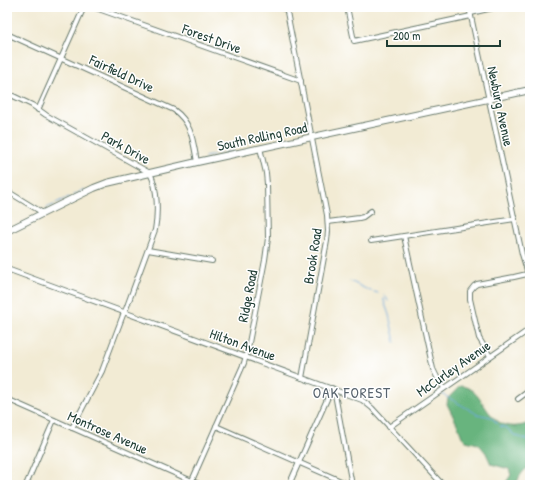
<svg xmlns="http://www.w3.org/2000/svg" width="537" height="492" font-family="'Patrick Hand',sans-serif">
  <rect width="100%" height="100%" fill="#fff"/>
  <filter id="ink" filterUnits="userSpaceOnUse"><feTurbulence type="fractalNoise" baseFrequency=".025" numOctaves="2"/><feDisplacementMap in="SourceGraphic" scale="8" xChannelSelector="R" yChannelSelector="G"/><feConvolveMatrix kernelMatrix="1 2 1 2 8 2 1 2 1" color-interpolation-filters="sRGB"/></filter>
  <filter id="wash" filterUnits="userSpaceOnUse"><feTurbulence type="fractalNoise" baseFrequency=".012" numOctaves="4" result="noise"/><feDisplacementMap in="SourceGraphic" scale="16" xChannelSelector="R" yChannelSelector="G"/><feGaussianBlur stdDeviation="0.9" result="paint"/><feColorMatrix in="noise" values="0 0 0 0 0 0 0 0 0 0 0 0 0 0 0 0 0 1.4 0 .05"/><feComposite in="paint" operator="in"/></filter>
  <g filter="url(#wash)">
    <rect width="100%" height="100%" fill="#f2ebd4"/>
    <path fill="#67b47e" stroke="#437859" d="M 460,386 C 488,387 484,440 530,423 L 530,466 C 524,470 519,475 517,483 L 518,485 L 504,485 L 511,475 L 509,469 L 491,464 L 486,453 L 482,448 L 478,444 L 466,441 L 462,437 L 458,426 L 447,404 L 448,398 Z"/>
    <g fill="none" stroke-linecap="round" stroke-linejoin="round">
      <g stroke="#6fa9df" stroke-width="1">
        <polyline points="218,154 232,151"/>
        <polyline points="205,157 214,155"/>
        <polyline points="190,160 193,160"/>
        <polyline points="73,195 83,190"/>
        <polyline points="56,203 69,197"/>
        <polyline points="46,208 54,205"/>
        <polyline points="29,223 41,218"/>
        <polyline points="350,281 368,290 378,293"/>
        <polyline points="384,296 386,297 388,301"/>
        <polyline points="386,297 384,299 384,301 389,315 395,342"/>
        <polyline points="442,394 477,414 491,417 500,426 507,428 514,435 522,438 530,440"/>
      </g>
    </g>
  </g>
  <g filter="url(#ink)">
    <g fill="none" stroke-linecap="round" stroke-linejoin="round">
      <defs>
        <g id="minor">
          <polyline points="93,7 301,81"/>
          <polyline points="279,7 287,10"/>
          <polyline points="286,7 327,215 328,231 327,241 302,378"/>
          <polyline points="347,7 354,41 471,16"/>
          <polyline points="469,7 522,254 530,280"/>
          <polyline points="471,13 497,7"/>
          <path d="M 7,34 L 174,110 C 192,123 193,141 197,162"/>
          <path d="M 7,93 L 32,105 L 46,115 L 150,173 C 158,188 158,214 155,230 L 126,309 L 123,315 L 102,371 L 72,428"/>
          <polyline points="38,110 84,7"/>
          <polyline points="7,191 43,213"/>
          <polyline points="328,222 359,218 363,217 371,211"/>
          <polyline points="404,236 433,369 438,379 444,388"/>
          <polyline points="371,241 515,219"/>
          <polyline points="148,250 212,261"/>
          <polyline points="7,269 362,400 372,408 443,485"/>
          <polyline points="490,356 479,338 470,299 470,291 474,286 477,284 514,277 527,274"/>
          <polyline points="334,389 352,485"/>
          <polyline points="7,399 201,485"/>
          <polyline points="518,399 530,390"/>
          <polyline points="216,426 350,485"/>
          <polyline points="389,427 530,329"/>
          <polyline points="26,485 54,420"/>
          <polyline points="190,485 244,363 248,348 265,260 268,238 267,184 266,173 260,148"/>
          <polyline points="289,485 332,388"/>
        </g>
        <polyline id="primary" points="7,231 94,188 107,183 197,162 530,90"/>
      </defs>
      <use href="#minor" stroke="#697a6c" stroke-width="6"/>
      <use href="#primary" stroke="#697a6c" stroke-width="8"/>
      <use href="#minor" stroke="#fff" stroke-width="4"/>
      <use href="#primary" stroke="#fff" stroke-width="6"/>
    </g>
  </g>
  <g text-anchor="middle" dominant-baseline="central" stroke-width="3" stroke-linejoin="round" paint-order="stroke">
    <g font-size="14" fill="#1f3d34" stroke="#fff">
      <text transform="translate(212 38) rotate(20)">Forest Drive</text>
      <text transform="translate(122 73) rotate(25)">Fairfield Drive</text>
      <text transform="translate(501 106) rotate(78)">Newburg Avenue</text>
      <text transform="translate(262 136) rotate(-12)">South Rolling Road</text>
      <text transform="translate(126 147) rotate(29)">Park Drive</text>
      <text transform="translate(312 256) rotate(-81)">Brook Road</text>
      <text transform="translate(247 296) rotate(-79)">Ridge Road</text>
      <text transform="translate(243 344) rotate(20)">Hilton Avenue</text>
      <text transform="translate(453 368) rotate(-35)">McCurley Avenue</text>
      <text transform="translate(108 432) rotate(24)">Montrose Avenue</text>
    </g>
    <g font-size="15" letter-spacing="1" fill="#58646e" stroke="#fff">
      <text x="352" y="392">OAK FOREST</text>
    </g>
  </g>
  <rect width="537" height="492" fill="none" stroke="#fff" stroke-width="24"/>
  <path d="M387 40v6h113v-6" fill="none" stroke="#1f3d34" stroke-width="2"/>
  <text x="393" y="40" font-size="12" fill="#1f3d34" stroke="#ffffff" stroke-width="3" paint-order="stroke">200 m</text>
</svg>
